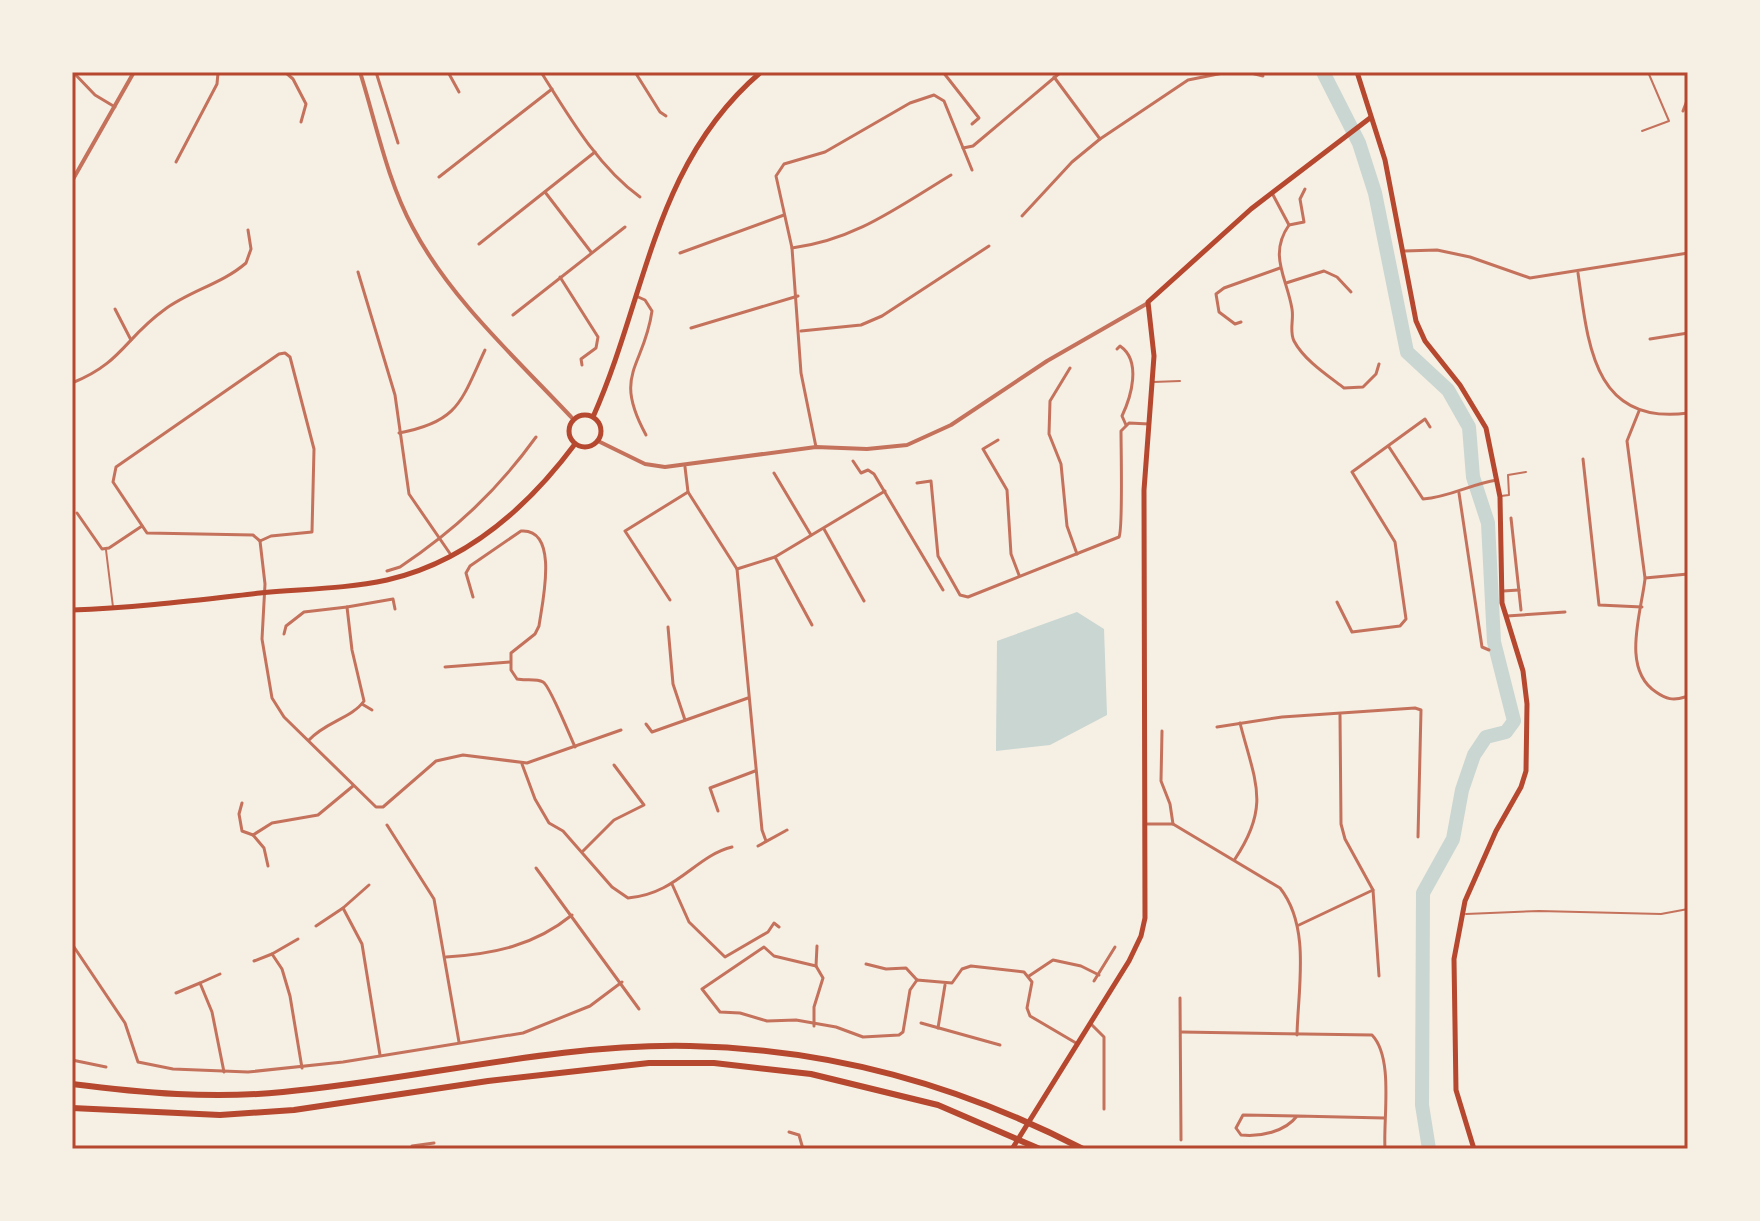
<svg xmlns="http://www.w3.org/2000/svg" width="1760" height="1221" font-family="Manrope,sans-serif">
  <rect width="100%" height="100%" fill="#f6efe4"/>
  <polygon fill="#c9d6d2" points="1077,612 1104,629 1107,715 1050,745 996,751 997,641"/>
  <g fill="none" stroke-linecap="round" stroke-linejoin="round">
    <polyline stroke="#c9d6d2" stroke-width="14" points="1323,72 1359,143 1375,193 1407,352 1448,390 1469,427 1473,477 1488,523 1494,642 1514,721 1506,732 1486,737 1474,755 1462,790 1453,839 1423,893 1422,1105 1429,1149"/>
    <g stroke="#c5725c" stroke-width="2">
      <polyline points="1642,131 1669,121 1648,72"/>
      <polyline points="1153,382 1180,381"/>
      <polyline points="1501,496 1509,495 1508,475 1526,472"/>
      <polyline points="1466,914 1539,911 1661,914 1688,909"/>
    </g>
    <polyline stroke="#c5725c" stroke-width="2" points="106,550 113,607"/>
    <g stroke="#c5725c" stroke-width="3">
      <polyline points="73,72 95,95 115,107"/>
      <polyline points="285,72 293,79 306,104 301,122"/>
      <polyline points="376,72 398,143"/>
      <polyline points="448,72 459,92"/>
      <path d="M 541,72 C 568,115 598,167 640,197"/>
      <polyline points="635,72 660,112 666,116"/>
      <polyline points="943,72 979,118 972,124"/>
      <polyline points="1247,72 1263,76"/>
      <polyline points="1054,77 1100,139 1188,80 1228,72"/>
      <polyline points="1683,111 1688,98"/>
      <polyline points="963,148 973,146 1061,72"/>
      <polyline points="176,162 217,84 218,73"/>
      <polyline points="439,177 552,89"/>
      <polyline points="545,192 591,252"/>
      <path d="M 1272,193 L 1289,225 C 1268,255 1287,278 1292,309 C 1294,320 1289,331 1294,341 C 1304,360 1327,375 1344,388 L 1363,387 L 1376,374 L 1379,364"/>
      <polyline points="1022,216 1072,162 1100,139"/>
      <polyline points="1289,225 1304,222 1300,199 1305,189"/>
      <polyline points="479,244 595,152"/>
      <path d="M 792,248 C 855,240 898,207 951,175"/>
      <polyline points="1404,251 1437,250 1470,257 1530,278 1688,253"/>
      <polyline points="680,253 784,215"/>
      <polyline points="358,272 395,395 409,494 451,555"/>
      <path d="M 1578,273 C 1588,343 1593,426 1688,413"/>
      <polyline points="560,277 598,337 596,348 581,359 582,365"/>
      <polyline points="1286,283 1324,271 1337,277 1351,292"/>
      <path d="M 636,296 L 645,300 L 652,311 C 644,368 612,373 646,435"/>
      <polyline points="115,309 131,340"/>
      <polyline points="513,315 625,227"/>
      <polyline points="1241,322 1235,324 1219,312 1216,294 1224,288 1280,268"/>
      <polyline points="691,328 798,296"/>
      <polyline points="801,331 861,325 882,316 989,246"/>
      <polyline points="1650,339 1688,333"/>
      <path d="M 1117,349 L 1120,346 C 1142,361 1131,397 1122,416 L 1126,425"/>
      <polygon points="285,353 290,357 314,449 312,532 271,536 260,541 253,535 147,533 113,482 116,467 279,354"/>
      <polyline points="1070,368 1050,401 1049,434 1061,464 1067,526 1077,554"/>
      <path d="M 72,383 C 122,363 125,338 164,310 C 189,291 222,284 246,263 L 251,249 L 248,230"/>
      <polyline points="1639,411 1627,441 1645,578 1688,574"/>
      <path d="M 399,433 C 459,422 461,401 485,350"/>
      <polyline points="998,440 983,449 1007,490 1011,554 1019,575"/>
      <polyline points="816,447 801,373 792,248 776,176 784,164 825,152 910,103 934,95 944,101 972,170"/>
      <path d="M 1389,447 L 1423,499 C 1451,497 1470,484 1497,480"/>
      <polyline points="1583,459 1599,605 1642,607"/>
      <polyline points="853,461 861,473 868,470 874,474 943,590"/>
      <polyline points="685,467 688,492 737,569 762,830 766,841"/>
      <polyline points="774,473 811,535"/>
      <path d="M 917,483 L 931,481 L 938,556 L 960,595 L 968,597 L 1119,537 C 1123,529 1121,449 1121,431 L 1129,423 L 1149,424"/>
      <polyline points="1459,493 1482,647 1489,650"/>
      <polyline points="77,513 102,549 109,548 142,526"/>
      <polyline points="1511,518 1521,610"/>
      <polyline points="824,529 864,601"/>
      <polyline points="260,541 265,584 262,639 272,698 284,717 376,807 383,807 436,761 463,755 527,763 621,730"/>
      <polyline points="775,557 812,625"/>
      <polyline points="737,569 775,557 885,491"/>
      <path d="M 387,571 L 400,567 C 455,530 497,491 536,437"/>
      <path d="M 1645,579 C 1641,614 1621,669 1656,692 C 1666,699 1673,701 1685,697"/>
      <polyline points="1503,591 1519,590"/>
      <path d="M 473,597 L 466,573 L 470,566 L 521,531 C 560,528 542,604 539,626 L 535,634 L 511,653 L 511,670 L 517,679 C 525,681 536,678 543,682 C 549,684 570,736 575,747"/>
      <polyline points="670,600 625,531 688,492"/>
      <polyline points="1337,602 1352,632 1400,626 1406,619 1395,542 1352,472 1425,419 1430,427"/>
      <polyline points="347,607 393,599 395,609"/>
      <polyline points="1507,616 1565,612"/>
      <polyline points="668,627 673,684 685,720"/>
      <path d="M 284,634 L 286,626 L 304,612 L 347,607 L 352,650 L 364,701 C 352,718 325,722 309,740"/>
      <polyline points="445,667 510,662"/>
      <polyline points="362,704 372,710"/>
      <polyline points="1340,715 1341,824 1345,839 1373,890 1379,976"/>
      <polyline points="646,724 652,732 748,698"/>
      <polyline points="1217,727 1282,717 1415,708 1421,710 1418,837"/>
      <polyline points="1162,731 1161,781 1170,804 1173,824"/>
      <path d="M 522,764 L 535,799 L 549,823 L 563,831 L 612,887 L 628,898 C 677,894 695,856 732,847"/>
      <polyline points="242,803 239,814 242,831 253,835 272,823 318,815 353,786"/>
      <polyline points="718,811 710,788 755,771"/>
      <path d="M 1146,824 L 1173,824 L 1280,888 C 1311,927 1298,988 1297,1035"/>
      <polyline points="387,825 434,899 459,1042"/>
      <polyline points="253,835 264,848 268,866"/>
      <polyline points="758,846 787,830"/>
      <polyline points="583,851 614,820 644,805 614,765"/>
      <path d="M 1235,859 C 1271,805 1255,782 1240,723"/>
      <polyline points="536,868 639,1009"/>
      <polyline points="672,884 689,922 725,957 768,932 774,923 779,927"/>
      <polyline points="343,908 369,885"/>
      <polyline points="1299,925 1373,890"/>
      <polyline points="316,926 343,908 362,944 380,1055"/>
      <polyline points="72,944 125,1023 138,1062 173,1069 248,1072 343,1062 523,1033 590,1006 622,982"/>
      <polyline points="272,954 298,939"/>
      <path d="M 446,957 C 493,954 534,946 572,915"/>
      <polyline points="254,961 272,954 282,969 290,996 302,1068"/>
      <polyline points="866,964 886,969 906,968 917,980"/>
      <polyline points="816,966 774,956 764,947 702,989 720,1012 740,1013 767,1021 796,1020 836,1027 863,1037 899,1035 903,1032 910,990 917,980 952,983 962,969 971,966 1024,972 1032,982 1027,1008 1030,1016 1076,1043"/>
      <polyline points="1029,976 1053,960 1081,966 1099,975"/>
      <polyline points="1094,981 1115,947"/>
      <polyline points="200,983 220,974"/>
      <polyline points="176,993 200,983 212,1012 224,1072"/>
      <polyline points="1180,998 1181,1140"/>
      <polyline points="921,1023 1000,1045"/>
      <polyline points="1090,1023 1104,1037 1104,1109"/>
      <polyline points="814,1026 814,1007 823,978 816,966 817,946"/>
      <polyline points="938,1028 945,985"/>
      <path d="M 1181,1032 L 1372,1035 C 1394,1058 1383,1118 1385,1149"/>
      <polyline points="72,1060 106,1067"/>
      <path d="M 1297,1116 L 1243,1115 L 1236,1128 L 1241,1135 C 1260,1137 1285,1132 1297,1116 L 1384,1118"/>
      <polyline points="789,1132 799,1135 803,1149"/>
      <polyline points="412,1146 434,1143"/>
    </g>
    <g stroke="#c5725c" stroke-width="4">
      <path d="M 360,72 C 376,123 387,180 413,228 C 451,300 518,360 573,419"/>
      <polyline points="72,181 134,72"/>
      <polyline points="598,441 645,464 665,467 816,447 867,449 907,445 951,425 1047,361 1148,303"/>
    </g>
    <g stroke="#b5482f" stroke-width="5">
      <polyline points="1357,72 1385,160 1416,321 1425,341 1460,385 1486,428 1500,497 1502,603 1523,671 1527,704 1526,771 1521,787 1496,831 1465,901 1454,959 1456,1090 1474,1149"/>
      <circle cx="585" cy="431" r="16"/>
      <path d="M 593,417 C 647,296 653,164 761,72"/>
      <path d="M 72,610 C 135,608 198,600 260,593 C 302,589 345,589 387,580 C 466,562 528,507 575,444"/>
      <polyline points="1012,1149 1129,961 1141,936 1145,918 1144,490 1154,356 1148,302 1251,209 1370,118"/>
    </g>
    <g stroke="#b5482f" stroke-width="6">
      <path d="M 72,1084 C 142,1093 212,1099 283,1092 C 416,1080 556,1043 690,1046 C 831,1049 959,1085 1083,1149"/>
      <polyline points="72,1108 220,1115 294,1110 488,1081 649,1063 714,1063 811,1074 938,1105 1040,1149"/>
    </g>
  </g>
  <rect width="1760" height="1221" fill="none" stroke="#f6efe4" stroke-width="148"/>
  <rect x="74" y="74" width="1612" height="1073" fill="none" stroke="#b5482f" stroke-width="3"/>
</svg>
